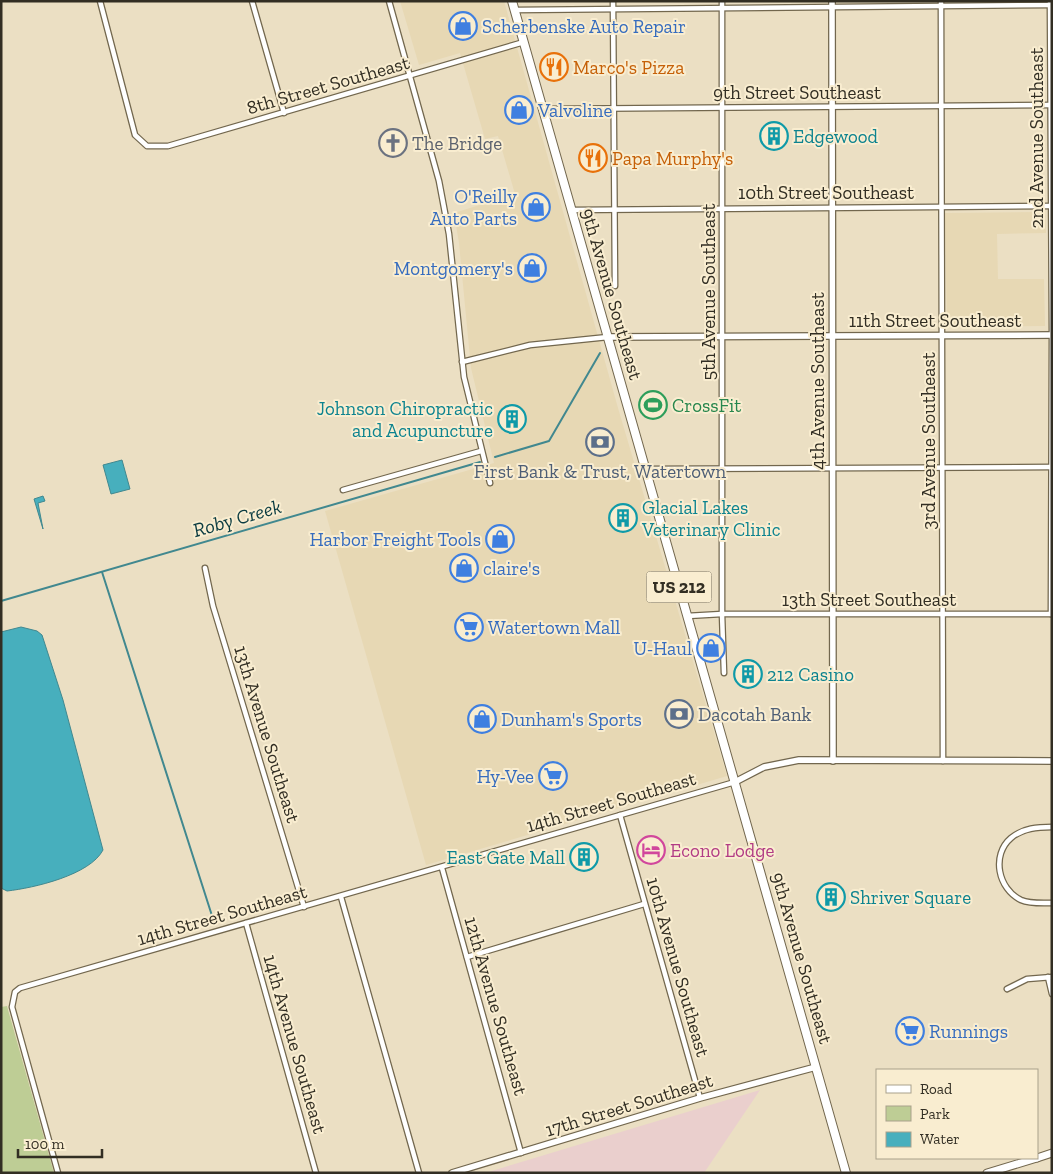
<svg xmlns="http://www.w3.org/2000/svg" width="1053" height="1174" font-family="'Zilla Slab',serif">
  <rect width="100%" height="100%" fill="#ebdfc3"/>
  <g fill="#e7d8b4">
    <polygon points="400,1 504,1 618,408 727,776 426,865 325,511 494,463 471,368 459,243 454,213 515,194 498,136 485,139 460,53 419,65"/>
    <polygon points="1045,212 1046,233 997,234 998,279 1044,279 1045,326 947,327 945,213"/>
  </g>
  <polygon fill="#eacfcd" points="760,1090 704,1173 485,1173"/>
  <polygon fill="#becd95" points="7,1006 54,1173 1,1173 1,1007"/>
  <g fill="#47afbd" stroke="#41888f">
    <polygon points="122,460 130,489 111,494 103,465"/>
    <polygon points="43,496 45,501 38,503 43,529 34,499"/>
    <path d="M 21,627 L 37,631 L 42,635 L 63,700 L 103,850 C 90,875 34,888 7,891 L 1,888 L 1,632 Z"/>
  </g>
  <g fill="none" stroke-linecap="round" stroke-linejoin="round">
    <g stroke="#41888f" stroke-width="2">
      <polyline points="495,457 549,441 600,353"/>
      <polyline points="102,572 214,922"/>
      <polyline points="1,601 480,462"/>
    </g>
    <defs>
      <g id="minor">
        <polyline points="100,1 135,135 147,146 168,146 524,42"/>
        <polyline points="252,1 284,113"/>
        <polyline points="389,1 439,181 449,234 464,377 490,483"/>
        <polyline points="613,1 615,286"/>
        <polyline points="722,1 722,614 724,673"/>
        <polyline points="941,1 943,761"/>
        <polyline points="1050,1 1052,334"/>
        <polyline points="515,10 1052,5"/>
        <polyline points="543,109 1052,105"/>
        <polyline points="571,210 1052,206"/>
        <polyline points="462,362 530,345 608,337"/>
        <polyline points="645,469 1052,467"/>
        <polyline points="343,490 481,451"/>
        <polyline points="205,568 213,606 304,907"/>
        <polyline points="1051,614 1052,337"/>
        <polyline points="687,616 722,614 1052,614"/>
        <polyline points="620,815 700,1098"/>
        <path d="M 1052,827 C 1038,827 1023,828 1011,838 C 991,855 998,889 1021,900 C 1030,904 1042,903 1052,903"/>
        <polyline points="442,868 521,1153"/>
        <polyline points="341,897 419,1173"/>
        <polyline points="246,923 316,1173"/>
        <polyline points="467,957 644,904"/>
        <polyline points="1048,977 1052,994"/>
        <polyline points="1007,989 1027,979 1052,977"/>
        <polyline points="58,1173 12,1007 15,992 20,988 735,782"/>
      </g>
      <g id="tertiary">
        <polyline points="832,1 833,761"/>
        <polyline points="608,337 1052,335"/>
        <polyline points="735,782 764,767 799,760 1052,761"/>
        <polyline points="452,1173 700,1098 816,1067"/>
      </g>
      <g id="secondary">
        <polyline points="1037,1158 1052,1153"/>
        <polyline points="987,1173 1037,1158"/>
      </g>
      <polyline id="primary" points="512,1 846,1173"/>
    </defs>
    <use href="#minor" stroke="#72674e" stroke-width="7"/>
    <use href="#tertiary" stroke="#72674e" stroke-width="8"/>
    <use href="#secondary" stroke="#72674e" stroke-width="9"/>
    <use href="#primary" stroke="#72674e" stroke-width="10"/>
    <use href="#minor" stroke="#fff" stroke-width="4.5"/>
    <use href="#tertiary" stroke="#fff" stroke-width="5.5"/>
    <use href="#secondary" stroke="#fff" stroke-width="7"/>
    <use href="#primary" stroke="#fff" stroke-width="8"/>
  </g>
  <defs>
    <symbol id="shop-ring" viewBox="-11 -11 22 22"><circle r="9.5" fill="#f9edd0" stroke="#3f7fe0" stroke-width="1.5"/><path d="M-5-2.5h2.3a2.7 3.5 0 0 1 5.4 0H5L5.5 6h-11ZM-1.5-2.5h3a1.5 2.3 0 0 0-3 0Z" fill="#3f7fe0"/></symbol>
    <symbol id="restaurant-ring" viewBox="-11 -11 22 22"><circle r="9.5" fill="#f9edd0" stroke="#e8710a" stroke-width="1.5"/><path d="M-5-6h1v4h1v-4h1v4h1v-4h1v5L-1.5 .5V6h-2V.5L-5-1ZM5-6V6H3V1.5H1.5Q1.5-4 5-6Z" fill="#e8710a"/></symbol>
    <symbol id="building-ring" viewBox="-11 -11 22 22"><circle r="9.5" fill="#f9edd0" stroke="#0f9aa8" stroke-width="1.5"/><path d="M-4-6H4V6H1V3H-1V6H-4ZM-2.5-4.3h1.7v1.8h-1.7ZM.8-4.3h1.7v1.8H.8ZM-2.5-1h1.7V.8h-1.7ZM.8-1h1.7V.8H.8Z" fill="#0f9aa8"/></symbol>
    <symbol id="church-ring" viewBox="-11 -11 22 22"><circle r="9.5" fill="#f9edd0" stroke="#6b7280" stroke-width="1.5"/><path d="M-1.2-6h2.4v3.5h3.3v2.4h-3.3V6h-2.4V-.1h-3.3v-2.4h3.3Z" fill="#6b7280"/></symbol>
    <symbol id="stadium-ring" viewBox="-11 -11 22 22"><circle r="9.5" fill="#f9edd0" stroke="#2e9e5b" stroke-width="1.5"/><path d="M0-5a6.5 5 0 1 0 0 10a6.5 5 0 1 0 0-10ZM-3.5-1.8h7v3.6h-7Z" fill="#2e9e5b"/></symbol>
    <symbol id="bank-ring" viewBox="-11 -11 22 22"><circle r="9.5" fill="#f9edd0" stroke="#5c6f8a" stroke-width="1.5"/><path d="M-6-4H6V4H-6ZM0-2.3a2.3 2.3 0 1 0 0 4.6a2.3 2.3 0 1 0 0-4.6Z" fill="#5c6f8a"/></symbol>
    <symbol id="supermarket-ring" viewBox="-11 -11 22 22"><circle r="9.5" fill="#f9edd0" stroke="#3f7fe0" stroke-width="1.5"/><path d="M-6-5.5h2.5l.6 2H6L4.5 2H-2.5L-4.4-4H-6ZM-1.5 3.2a1.3 1.3 0 1 0 .1 0ZM3 3.2a1.3 1.3 0 1 0 .1 0Z" fill="#3f7fe0"/></symbol>
    <symbol id="hotel-ring" viewBox="-11 -11 22 22"><circle r="9.5" fill="#f9edd0" stroke="#d1479c" stroke-width="1.5"/><path d="M-6-4.5h1.5V1H6V5H4.5V3h-9V5H-6ZM-4 0a1.8 1.8 0 1 1 3.6 0ZM.5 0V-2.5h3Q6-2.5 6 0Z" fill="#d1479c"/></symbol>
  </defs>
  <g fill-rule="evenodd">
    <use href="#shop-ring" x="447" y="10" width="32" height="32"/>
    <use href="#restaurant-ring" x="538" y="51" width="32" height="32"/>
    <use href="#shop-ring" x="503" y="94" width="32" height="32"/>
    <use href="#building-ring" x="758" y="120" width="32" height="32"/>
    <use href="#church-ring" x="377" y="127" width="32" height="32"/>
    <use href="#restaurant-ring" x="577" y="142" width="32" height="32"/>
    <use href="#shop-ring" x="520" y="191" width="32" height="32"/>
    <use href="#shop-ring" x="516" y="252" width="32" height="32"/>
    <use href="#stadium-ring" x="637" y="389" width="32" height="32"/>
    <use href="#building-ring" x="496" y="403" width="32" height="32"/>
    <use href="#bank-ring" x="584" y="426" width="32" height="32"/>
    <use href="#building-ring" x="607" y="502" width="32" height="32"/>
    <use href="#shop-ring" x="484" y="523" width="32" height="32"/>
    <use href="#shop-ring" x="448" y="552" width="32" height="32"/>
    <use href="#supermarket-ring" x="453" y="611" width="32" height="32"/>
    <use href="#shop-ring" x="695" y="632" width="32" height="32"/>
    <use href="#building-ring" x="732" y="658" width="32" height="32"/>
    <use href="#bank-ring" x="663" y="698" width="32" height="32"/>
    <use href="#shop-ring" x="466" y="703" width="32" height="32"/>
    <use href="#supermarket-ring" x="537" y="760" width="32" height="32"/>
    <use href="#hotel-ring" x="635" y="834" width="32" height="32"/>
    <use href="#building-ring" x="568" y="841" width="32" height="32"/>
    <use href="#building-ring" x="815" y="881" width="32" height="32"/>
    <use href="#supermarket-ring" x="894" y="1015" width="32" height="32"/>
  </g>
  <g text-anchor="middle" dominant-baseline="central" stroke-width="4" stroke-linejoin="round" paint-order="stroke">
    <rect fill="#f9edd0" stroke="#6e6757" stroke-width="1" x="646.5" y="571.5" width="65" height="31" rx="4"/>
    <g font-size="18" font-weight="bold" fill="#322e23">
      <text x="679" y="587">US 212</text>
    </g>
    <g font-size="19" fill="#366cbe" stroke="#f9edd0" text-anchor="start">
      <text x="482" y="26">Scherbenske Auto Repair</text>
      <text x="538" y="110">Valvoline</text>
      <text x="517" y="196" text-anchor="end">O'Reilly<tspan x="517" dy="22">Auto Parts</tspan></text>
      <text x="513" y="268" text-anchor="end">Montgomery's</text>
      <text x="481" y="539" text-anchor="end">Harbor Freight Tools</text>
      <text x="483" y="568">claire's</text>
      <text x="488" y="627">Watertown Mall</text>
      <text x="692" y="648" text-anchor="end">U-Haul</text>
      <text x="501" y="719">Dunham's Sports</text>
      <text x="534" y="776" text-anchor="end">Hy-Vee</text>
      <text x="929" y="1031">Runnings</text>
    </g>
    <g font-size="19" fill="#c56008" stroke="#f9edd0" text-anchor="start">
      <text x="573" y="67">Marco's Pizza</text>
      <text x="612" y="158">Papa Murphy's</text>
    </g>
    <g font-size="19" fill="#322e23" stroke="#f9edd0">
      <text transform="translate(328 85) rotate(-16)">8th Street Southeast</text>
      <text x="797" y="92">9th Street Southeast</text>
      <text transform="translate(1036 138) rotate(-90)">2nd Avenue Southeast</text>
      <text x="826" y="192">10th Street Southeast</text>
      <text transform="translate(708 292) rotate(-90)">5th Avenue Southeast</text>
      <text transform="translate(612 294) rotate(74)">9th Avenue Southeast</text>
      <text x="935" y="320">11th Street Southeast</text>
      <text transform="translate(817 381) rotate(-90)">4th Avenue Southeast</text>
      <text transform="translate(928 441) rotate(-90)">3rd Avenue Southeast</text>
      <text x="869" y="599">13th Street Southeast</text>
      <text transform="translate(267 734) rotate(73)">13th Avenue Southeast</text>
      <text transform="translate(611 802) rotate(-16)">14th Street Southeast</text>
      <text transform="translate(222 915) rotate(-16)">14th Street Southeast</text>
      <text transform="translate(802 958) rotate(74)">9th Avenue Southeast</text>
      <text transform="translate(678 967) rotate(74)">10th Avenue Southeast</text>
      <text transform="translate(496 1006) rotate(74)">12th Avenue Southeast</text>
      <text transform="translate(295 1044) rotate(74)">14th Avenue Southeast</text>
      <text transform="translate(629 1105) rotate(-17)">17th Street Southeast</text>
    </g>
    <g font-size="19" fill="#0d838f" stroke="#f9edd0" text-anchor="start">
      <text x="793" y="136">Edgewood</text>
      <text x="493" y="408" text-anchor="end">Johnson Chiropractic<tspan x="493" dy="22">and Acupuncture</tspan></text>
      <text x="642" y="507">Glacial Lakes<tspan x="642" dy="22">Veterinary Clinic</tspan></text>
      <text x="767" y="674">212 Casino</text>
      <text x="565" y="857" text-anchor="end">East Gate Mall</text>
      <text x="850" y="897">Shriver Square</text>
    </g>
    <g font-size="19" fill="#5b616d" stroke="#f9edd0" text-anchor="start">
      <text x="412" y="143">The Bridge</text>
    </g>
    <g font-size="19" fill="#27864d" stroke="#f9edd0" text-anchor="start">
      <text x="672" y="405">CrossFit</text>
    </g>
    <g font-size="19" fill="#4e5e75" stroke="#f9edd0">
      <text x="600" y="471">First Bank &amp; Trust, Watertown</text>
      <text x="698" y="714" text-anchor="start">Dacotah Bank</text>
    </g>
    <g font-size="19" fill="#b23c85" stroke="#f9edd0" text-anchor="start">
      <text x="670" y="850">Econo Lodge</text>
    </g>
    <g font-size="20" font-style="italic" fill="#0a3b41" stroke="#f9edd0">
      <text transform="translate(237 518) rotate(-16)">Roby Creek</text>
    </g>
  </g>
  <rect width="1053" height="1174" fill="none" stroke="#322e23" stroke-width="5"/>
  <rect x="876" y="1069" width="162" height="90" fill="#f9edd0" stroke="#a9a18b"/>
  <rect x="886" y="1085" width="25" height="8" fill="#ffffff" stroke="#a9a18b"/>
  <text x="920" y="1094" font-size="15" fill="#322e23">Road</text>
  <rect x="886" y="1106" width="25" height="15" fill="#becd95" stroke="#a9a18b"/>
  <text x="920" y="1119" font-size="15" fill="#322e23">Park</text>
  <rect x="886" y="1132" width="25" height="15" fill="#47afbd" stroke="#a9a18b"/>
  <text x="920" y="1144" font-size="15" fill="#322e23">Water</text>
  <path d="M18 1149v8h84v-8" fill="none" stroke="#322e23" stroke-width="2.5"/>
  <text x="25" y="1149" font-size="15" fill="#322e23" stroke="#f9edd0" stroke-width="4" paint-order="stroke">100 m</text>
</svg>
